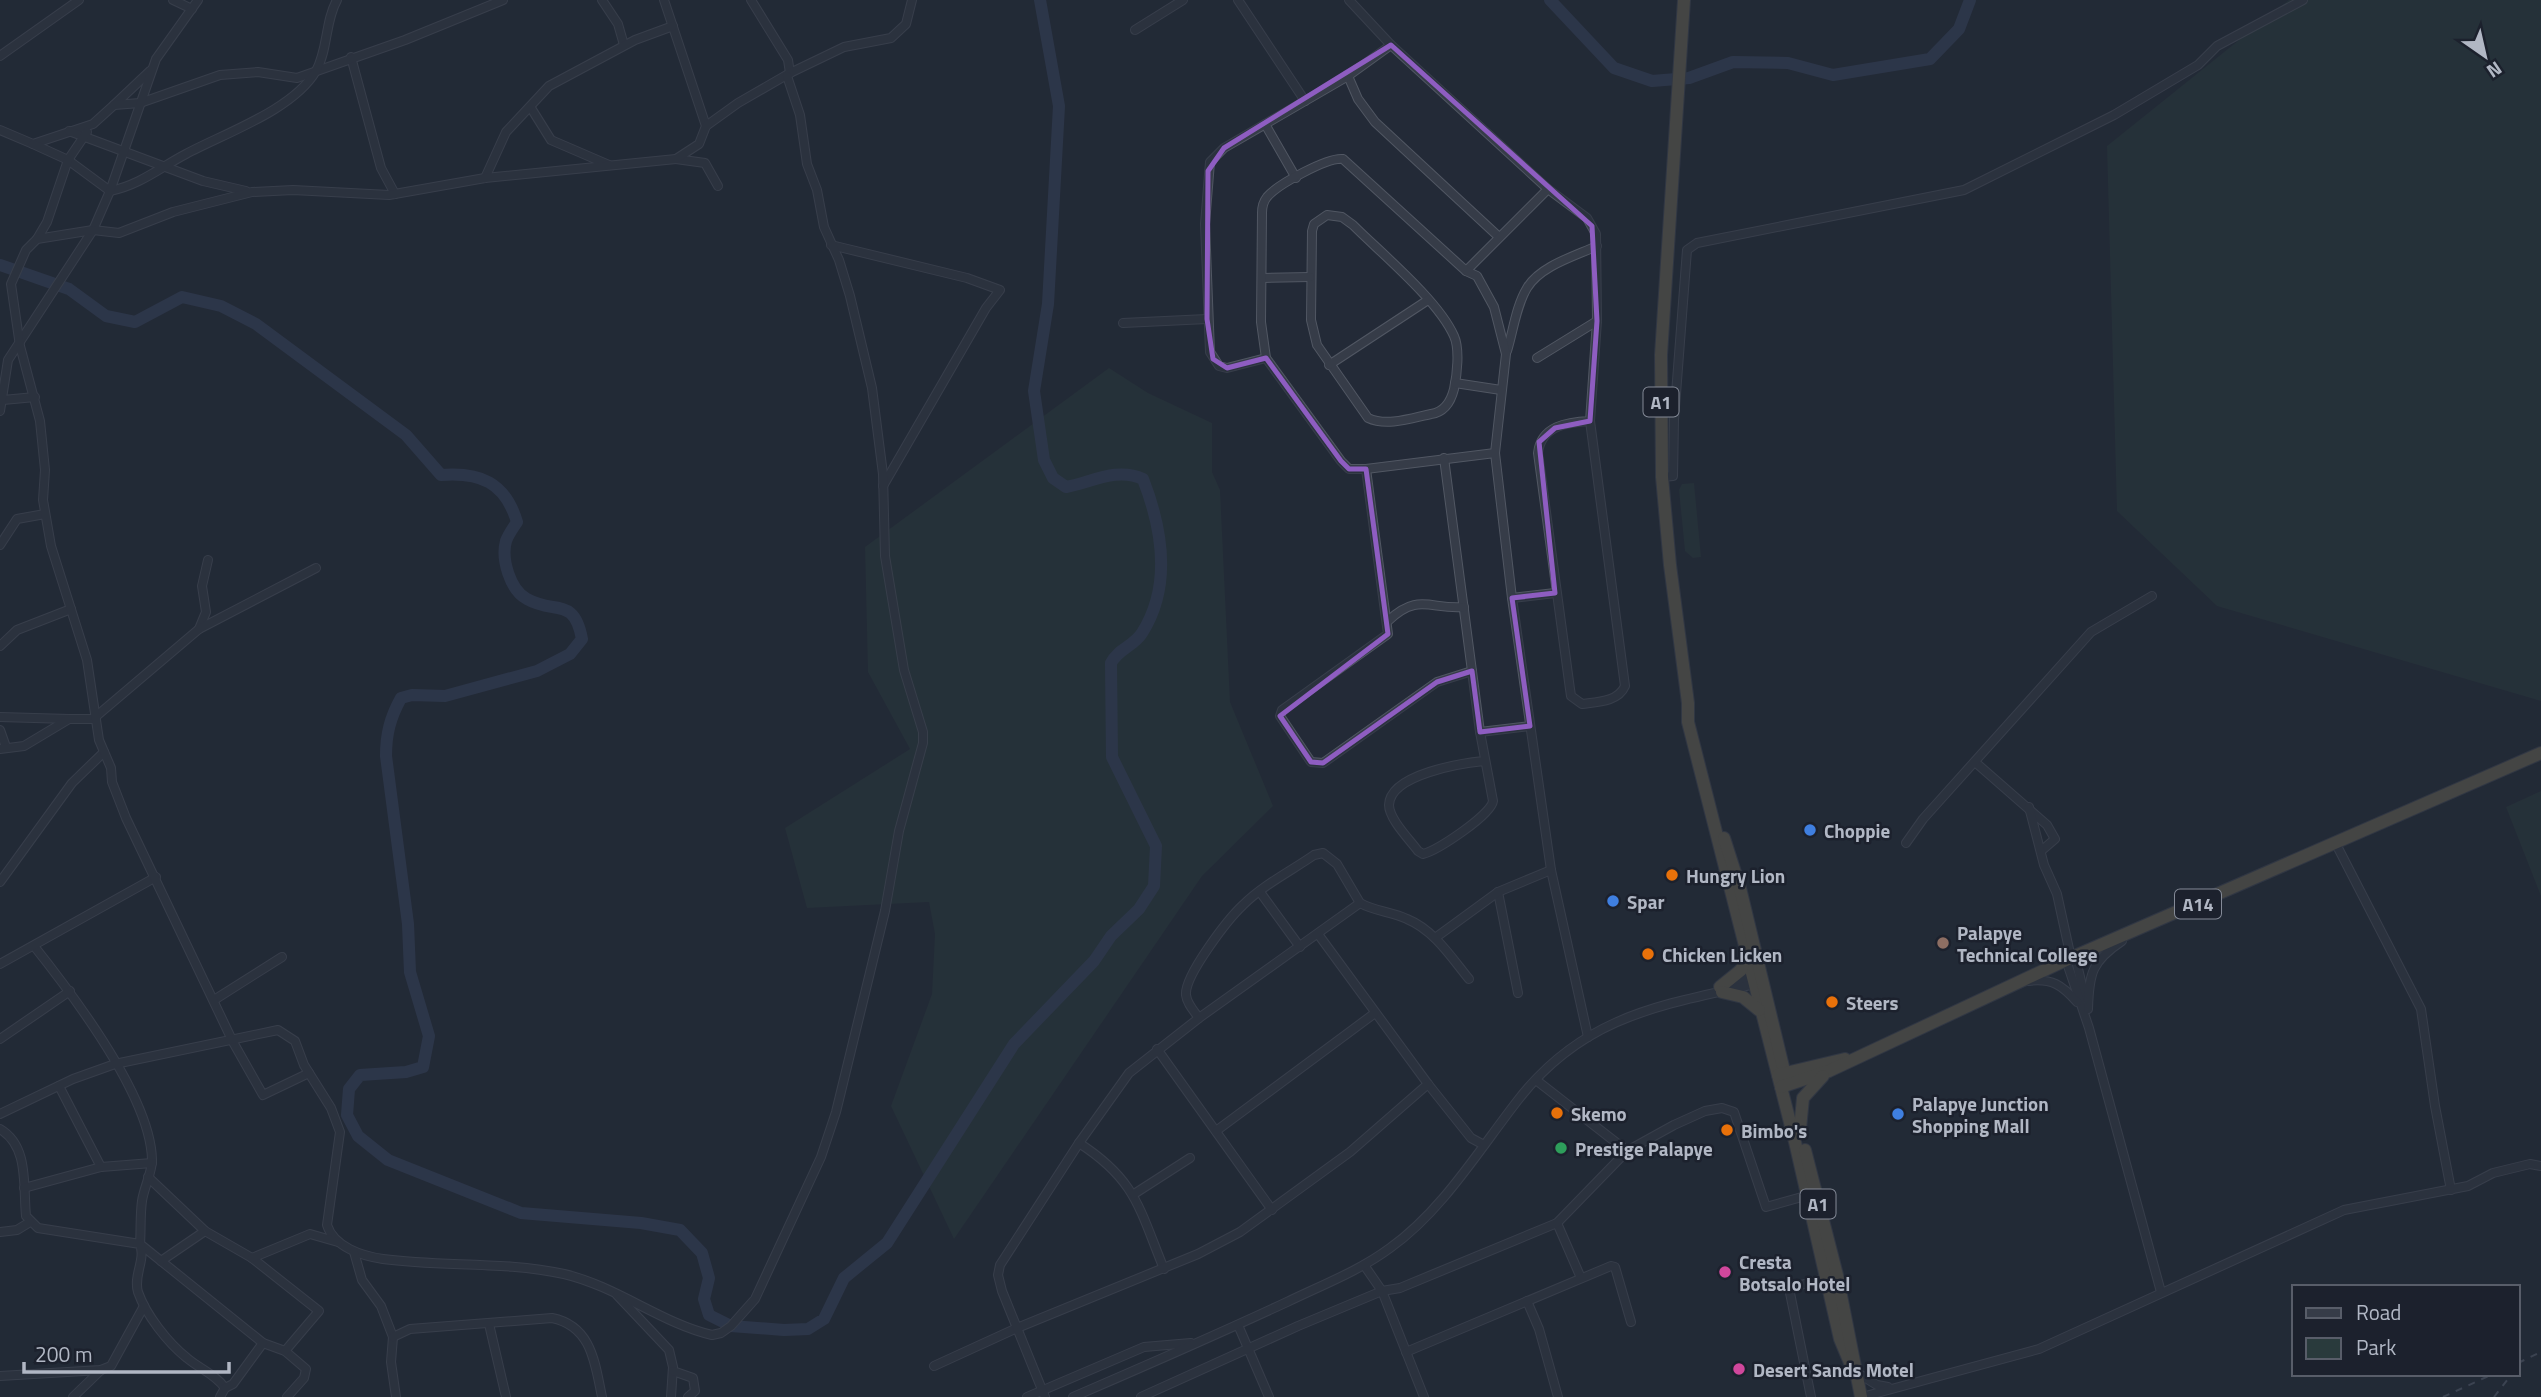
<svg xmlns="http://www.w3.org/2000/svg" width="2541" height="1397" font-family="'Titillium Web',sans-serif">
  <rect width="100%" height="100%" fill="#232a37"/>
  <g fill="#293a3c">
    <polygon points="2289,0 2541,0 2541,701 2217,606 2117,511 2107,146"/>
    <polygon points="1109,368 1148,393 1212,423 1212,472 1220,490 1230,702 1273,806 1202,876 954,1239 891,1106 932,994 935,934 929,902 807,908 785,828 910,749 868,672 865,547"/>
    <polygon points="1694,483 1701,557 1693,558 1685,551 1679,490 1682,484"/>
    <polygon points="2541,791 2541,896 2506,807"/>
  </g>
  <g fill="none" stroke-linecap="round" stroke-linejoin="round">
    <g stroke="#394660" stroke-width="12">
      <polyline points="1550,0 1614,68 1652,81 1689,78 1733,62 1788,63 1833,75 1930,59 1959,29 1970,0"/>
      <path d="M 0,265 L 69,289 L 106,316 L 135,322 L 182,297 L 221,306 L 256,324 L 406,435 L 441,475 C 480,472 505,482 517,522 C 513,528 508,535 506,541 C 501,559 510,590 527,599 C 555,615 574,596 582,639 L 570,654 L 537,671 L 445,696 L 412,695 L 401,698 C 390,718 386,734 386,756 L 408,924 L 410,972 L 429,1036 L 423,1067 L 406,1072 L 360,1075 L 349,1089 L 347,1115 L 358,1136 L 388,1160 L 521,1213 L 641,1223 L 680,1230 L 702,1253 L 709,1278 L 704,1299 L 709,1315 L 731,1326 L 784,1330 L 808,1329 L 824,1319 L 844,1278 L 887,1243 L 1014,1044 L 1094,961 L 1111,936 L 1139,909 L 1154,886 L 1156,846 L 1112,757 L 1111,663 C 1118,649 1134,646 1142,633 C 1172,586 1162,528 1143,479 C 1117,467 1092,482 1066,487 L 1053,478 L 1044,460 L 1034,391 L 1048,304 L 1059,106 L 1040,0"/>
    </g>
    <defs>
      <g id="minor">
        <polyline points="173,0 192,9"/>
        <polyline points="602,0 618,24 624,45"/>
        <polyline points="664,0 706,126"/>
        <polyline points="751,0 788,60 790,73"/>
        <polyline points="1238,0 1305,101"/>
        <path d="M 1349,0 L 1391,45 L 1548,189 L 1587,218 L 1596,234 L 1597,321 L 1590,421 L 1625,686 C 1618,702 1597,702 1582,704 L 1571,696 L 1570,689 L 1538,453 C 1541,426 1567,422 1590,421"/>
        <polyline points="1135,30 1183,0"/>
        <polyline points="0,56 79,0"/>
        <polyline points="351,57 381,168 395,194"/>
        <polyline points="1348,76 1358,99 1375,122 1499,237"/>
        <polyline points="114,105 150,71"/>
        <polyline points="531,108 551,140 609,165"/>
        <polyline points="1265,124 1296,178"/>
        <polyline points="0,130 33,144 93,124 114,105 140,103 220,75 258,72 297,78 405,40 503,0"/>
        <polyline points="69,131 203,181 246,191"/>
        <path d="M 33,144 L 68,160 L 110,191 C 140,185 161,167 186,154 C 225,133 293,110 316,71 C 328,50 325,21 337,0"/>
        <polyline points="676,159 705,163 718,186"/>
        <polyline points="485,178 506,132 549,86 635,40 673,26"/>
        <path d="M 1327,215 L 1342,217 L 1353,225 C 1382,254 1438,300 1454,336 C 1460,349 1457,375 1454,389 C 1451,401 1445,412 1431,414 C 1412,418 1387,427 1368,418 L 1317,345 L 1311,320 L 1312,231 L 1314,224 Z"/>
        <polyline points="37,239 47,222 68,160 87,132"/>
        <polyline points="831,245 967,278 1000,290 986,308 883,486"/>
        <polyline points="1466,271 1548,189"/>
        <polyline points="1263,278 1310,277"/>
        <polyline points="1123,323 1207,319"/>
        <path d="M 1507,351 C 1513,332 1516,306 1527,288 C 1540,266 1575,256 1597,246"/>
        <polyline points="1266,358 1227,368 1219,366 1210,352 1205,224 1210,162 1224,148 1348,76 1391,45"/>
        <polyline points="1537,358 1597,321"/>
        <polyline points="1329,365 1428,300"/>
        <polyline points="1455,383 1501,390"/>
        <polyline points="3,400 35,397"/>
        <polyline points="0,411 8,360 93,230 110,191 156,59 198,0"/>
        <path d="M 1495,453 L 1366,469 L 1349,469 L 1341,461 L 1266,358 L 1261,322 L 1262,213 C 1262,206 1263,202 1267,197 C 1278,184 1328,157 1343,159 L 1466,271 L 1477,276 L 1494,307 L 1506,354 L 1495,453 L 1512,598 L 1551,870 L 1588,1037"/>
        <path d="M 1444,458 L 1480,732 L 1493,801 C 1491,815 1438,850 1423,854 L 1418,851 C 1410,840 1389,819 1389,805 C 1390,774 1463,763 1484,761"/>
        <polyline points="1366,469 1388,634 1282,710 1280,716 1311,762 1323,763 1437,682 1472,671"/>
        <polyline points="1662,477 1673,476 1674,420 1687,250 1697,243 1964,190 2114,115 2198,65 2217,46 2303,0"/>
        <polyline points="0,545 17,519 45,514"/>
        <polyline points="1512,598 1555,593"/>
        <path d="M 1388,621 C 1418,592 1431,610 1464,607"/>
        <polyline points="199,629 206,612 202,586 208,560"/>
        <polyline points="0,646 17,630 71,609"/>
        <polyline points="0,717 69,719"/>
        <polyline points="0,730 6,747"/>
        <polyline points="1480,732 1530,726"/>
        <polyline points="0,749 24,746 69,719 93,719 199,629 316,568"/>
        <polyline points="1975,762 2047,825 2055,839 2041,851"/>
        <polyline points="2029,807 2044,865 2057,894 2071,958"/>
        <polyline points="1906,843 1923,819 2091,632 2152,596"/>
        <polyline points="2336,844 2421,1009 2435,1106 2451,1190"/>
        <polyline points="0,882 72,783 104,752"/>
        <polyline points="1260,892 1300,947"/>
        <polyline points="1498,892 1518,993"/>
        <polyline points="1318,934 1428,1084 1471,1138 1484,1145"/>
        <polyline points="1435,938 1498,892 1551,870"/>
        <path d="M 34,946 C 73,995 151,1097 152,1160 C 152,1173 144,1187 142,1201 C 140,1215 141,1230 140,1244 L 263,1343 L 285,1351 L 306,1369 L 304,1378 L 287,1397"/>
        <polyline points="2075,956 2085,998"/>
        <polyline points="2066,960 2089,1028 2161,1292"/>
        <polyline points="0,964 156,877"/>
        <path d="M 2028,981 C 2052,978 2062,985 2077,1002"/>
        <polyline points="1728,984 1756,975"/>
        <polyline points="214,1000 282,957"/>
        <path d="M 2088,1009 C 2089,973 2092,961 2122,941"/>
        <path d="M 1199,1018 C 1194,1011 1187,1004 1186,995 C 1184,976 1228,919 1243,905 C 1263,885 1291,871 1314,855 L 1323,853 L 1337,864 L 1360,903 C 1374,911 1392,912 1407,919 C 1434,930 1451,957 1469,979"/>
        <polyline points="0,1039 70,991"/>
        <polyline points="1157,1049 1272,1210"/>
        <polyline points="309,1073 263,1095 233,1042 126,818 112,782 111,768 99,740 87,660 51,546 43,500 45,470 40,421 20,346 11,284 26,250 37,239 93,230 119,233 173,212 252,192 293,190 389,195 485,178 676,159 699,144 706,126 738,103 790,73 844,47 891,38 906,24 912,0"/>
        <polyline points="1536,1080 1627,1151"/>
        <polyline points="59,1086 101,1167"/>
        <path d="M 0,1114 L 73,1079 L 115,1064 L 278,1030 L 295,1041 L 304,1065 L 331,1108 L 340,1132 L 327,1225 C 334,1247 362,1256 383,1259 C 443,1267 505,1261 564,1274 C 616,1286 663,1324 712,1335 L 721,1333 L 731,1326 L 755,1299 L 821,1157 L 836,1112 L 885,911 L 899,831 L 923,743 L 923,732 L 904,670 L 885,556 L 883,474 L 872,388 L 850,296 L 839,260 L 824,227 L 817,190 L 807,164 L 800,115 L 787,76"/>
        <path d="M 0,1129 C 29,1146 23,1185 26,1216 L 38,1228 L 140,1244 C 146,1260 133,1275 138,1292 C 146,1315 168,1343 187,1358 C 200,1369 215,1374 225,1388 L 220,1397"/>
        <polyline points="1216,1131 1375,1013"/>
        <path d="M 1079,1143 C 1136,1180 1139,1208 1164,1269"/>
        <polyline points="148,1177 205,1231 252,1258 319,1311 285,1351"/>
        <polyline points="24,1188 101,1167 152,1163"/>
        <polyline points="1134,1194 1190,1158"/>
        <polyline points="1557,1223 1581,1278"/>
        <polyline points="0,1232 17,1230 30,1222"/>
        <polyline points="354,1252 362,1280 381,1306 393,1337 391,1362 396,1397"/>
        <polyline points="252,1258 310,1234 338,1242"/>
        <polyline points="161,1261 205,1231"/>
        <polyline points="1364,1265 1382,1291 1424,1397"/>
        <polyline points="617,1295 669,1350 673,1367 671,1397"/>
        <polyline points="1527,1301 1539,1329 1558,1397"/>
        <polyline points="489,1324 506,1397"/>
        <polyline points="1238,1325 1269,1397"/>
        <path d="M 393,1337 L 410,1329 L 552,1318 C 592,1326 595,1364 602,1397"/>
        <polyline points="1406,1352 1611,1266 1615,1267 1631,1322"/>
        <polyline points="934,1366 1017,1328 1198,1254 1240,1232 1350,1152 1428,1084"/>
        <polyline points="673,1371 693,1378 695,1391 688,1397"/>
        <polyline points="1856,1372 1877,1385 1888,1387"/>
        <polyline points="0,1376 101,1370 111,1366 144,1306"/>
        <polyline points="225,1388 233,1384 263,1343"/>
        <polyline points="73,1397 101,1370"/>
        <polyline points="1027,1397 1144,1347 1191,1343"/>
        <polyline points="1045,1397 1002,1291 998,1275 1000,1265 1079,1143 1129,1073 1199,1018 1360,903"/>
        <path d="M 1073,1397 C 1145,1366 1216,1335 1287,1302 C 1322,1285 1359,1271 1390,1248 C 1442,1211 1479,1150 1518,1100 C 1584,1015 1662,1005 1759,983"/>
        <polyline points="1141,1397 1298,1326 1382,1291 1400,1288 1557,1223 1627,1151 1674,1125 1705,1111 1722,1108 1734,1112 1766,1207 1809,1195"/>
        <polyline points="1811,1397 1789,1288 1827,1278"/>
        <polyline points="1862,1397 2039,1349 2344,1210 2468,1186 2493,1173 2530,1164 2541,1166"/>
      </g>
      <g id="highway">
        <polyline points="1684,0 1661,355 1662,477 1670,565 1688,703 1688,722 1795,1142 1840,1339 1853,1370"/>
        <polyline points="1724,838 1740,888 1785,1075"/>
        <polyline points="1720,987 1741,970 1746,958"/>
        <polyline points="1722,992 1743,997 1759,1010"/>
        <polyline points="1778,1075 1845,1059"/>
        <polyline points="1781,1087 1829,1071 2066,960 2541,753"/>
        <polyline points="1800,1129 1803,1098 1823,1076"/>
        <polyline points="1805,1150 1837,1275 1861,1397"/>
      </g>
    </defs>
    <use href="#minor" stroke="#515763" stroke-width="10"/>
    <use href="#highway" stroke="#414753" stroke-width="14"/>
    <use href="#minor" stroke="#363c48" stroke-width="8"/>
    <use href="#highway" stroke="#6d6654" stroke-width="12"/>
    <g stroke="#5a6271" stroke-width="2" stroke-dasharray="7 7" stroke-linecap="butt">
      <polyline points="2518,1363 2541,1352"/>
      <polyline points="2443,1397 2493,1374"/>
      <polyline points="2494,1397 2512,1374"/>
    </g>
  </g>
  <path d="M0 0H2541V1397H0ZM 1391,45 L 1592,226 L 1597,321 L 1590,421 L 1555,428 L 1539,442 L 1555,593 L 1512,598 L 1530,726 L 1480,732 L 1472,671 L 1437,682 L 1323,763 L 1311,762 L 1280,716 L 1388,634 L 1366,469 L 1349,469 L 1341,461 L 1266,358 L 1227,368 L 1213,359 L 1207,319 L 1208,171 L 1224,148 Z" fill="#232a37" fill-opacity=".55" fill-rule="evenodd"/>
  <path fill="none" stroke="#8e5dc1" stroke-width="5" stroke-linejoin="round" d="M 1391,45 L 1592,226 L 1597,321 L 1590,421 L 1555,428 L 1539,442 L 1555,593 L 1512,598 L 1530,726 L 1480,732 L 1472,671 L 1437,682 L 1323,763 L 1311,762 L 1280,716 L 1388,634 L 1366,469 L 1349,469 L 1341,461 L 1266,358 L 1227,368 L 1213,359 L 1207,319 L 1208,171 L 1224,148 Z"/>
  <g fill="#3f7fe0" stroke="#1c212d" stroke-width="2.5">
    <circle cx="1810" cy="830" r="7"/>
    <circle cx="1613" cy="901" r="7"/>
    <circle cx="1898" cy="1114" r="7"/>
  </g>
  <g fill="#e8710a" stroke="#1c212d" stroke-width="2.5">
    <circle cx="1672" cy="875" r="7"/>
    <circle cx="1648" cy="954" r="7"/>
    <circle cx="1832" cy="1002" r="7"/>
    <circle cx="1557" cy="1113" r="7"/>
    <circle cx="1727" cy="1130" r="7"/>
  </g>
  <circle fill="#8d6e63" stroke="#1c212d" stroke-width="2.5" cx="1943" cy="943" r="7"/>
  <circle fill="#2e9e5b" stroke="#1c212d" stroke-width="2.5" cx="1561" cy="1148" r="7"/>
  <g fill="#d1479c" stroke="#1c212d" stroke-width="2.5">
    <circle cx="1725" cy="1272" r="7"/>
    <circle cx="1739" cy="1369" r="7"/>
  </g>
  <g text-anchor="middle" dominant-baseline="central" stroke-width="5" stroke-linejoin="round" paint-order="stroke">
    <g fill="#1c212d" stroke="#848a97" stroke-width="2">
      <rect x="1643.5" y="387.5" width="35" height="29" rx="5"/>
      <rect x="2175" y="889.5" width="46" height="29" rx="5"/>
      <rect x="1800.5" y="1189.5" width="35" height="29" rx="5"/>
    </g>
    <g font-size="18" font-weight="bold" fill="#b1b7c4">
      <text x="1661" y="402">A1</text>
      <text x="2198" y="904">A14</text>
      <text x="1818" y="1204">A1</text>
    </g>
    <g font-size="19" font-weight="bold" fill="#b1b7c4" stroke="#1c212d" text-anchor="start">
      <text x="1824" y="830">Choppie</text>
      <text x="1686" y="875">Hungry Lion</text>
      <text x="1627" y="901">Spar</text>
      <text x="1957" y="932">Palapye<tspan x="1957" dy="22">Technical College</tspan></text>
      <text x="1662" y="954">Chicken Licken</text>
      <text x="1846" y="1002">Steers</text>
      <text x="1912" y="1103">Palapye Junction<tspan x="1912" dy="22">Shopping Mall</tspan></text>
      <text x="1571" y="1113">Skemo</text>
      <text x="1741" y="1130">Bimbo's</text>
      <text x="1575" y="1148">Prestige Palapye</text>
      <text x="1739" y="1261">Cresta<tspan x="1739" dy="22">Botsalo Hotel</tspan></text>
      <text x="1753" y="1369">Desert Sands Motel</text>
    </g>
  </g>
  <rect x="2292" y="1285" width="228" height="91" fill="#1c212d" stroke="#585d69" stroke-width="2"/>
  <rect x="2306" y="1308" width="35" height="10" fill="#363c48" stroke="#585d69" stroke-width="2"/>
  <text x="2356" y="1320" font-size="21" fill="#b1b7c4">Road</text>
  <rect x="2306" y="1338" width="35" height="21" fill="#293a3c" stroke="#585d69" stroke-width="2"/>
  <text x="2356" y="1355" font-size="21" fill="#b1b7c4">Park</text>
  <g transform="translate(2485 56) rotate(146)" stroke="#1c212d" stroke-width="5" paint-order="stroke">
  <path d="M0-5L12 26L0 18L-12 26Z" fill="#b1b7c4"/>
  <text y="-10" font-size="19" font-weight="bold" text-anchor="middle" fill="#b1b7c4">N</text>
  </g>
  <path d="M24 1362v10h205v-10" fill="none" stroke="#b1b7c4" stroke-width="3.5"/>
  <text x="35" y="1362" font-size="21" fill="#b1b7c4" stroke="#1c212d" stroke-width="5" paint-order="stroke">200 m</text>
</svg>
